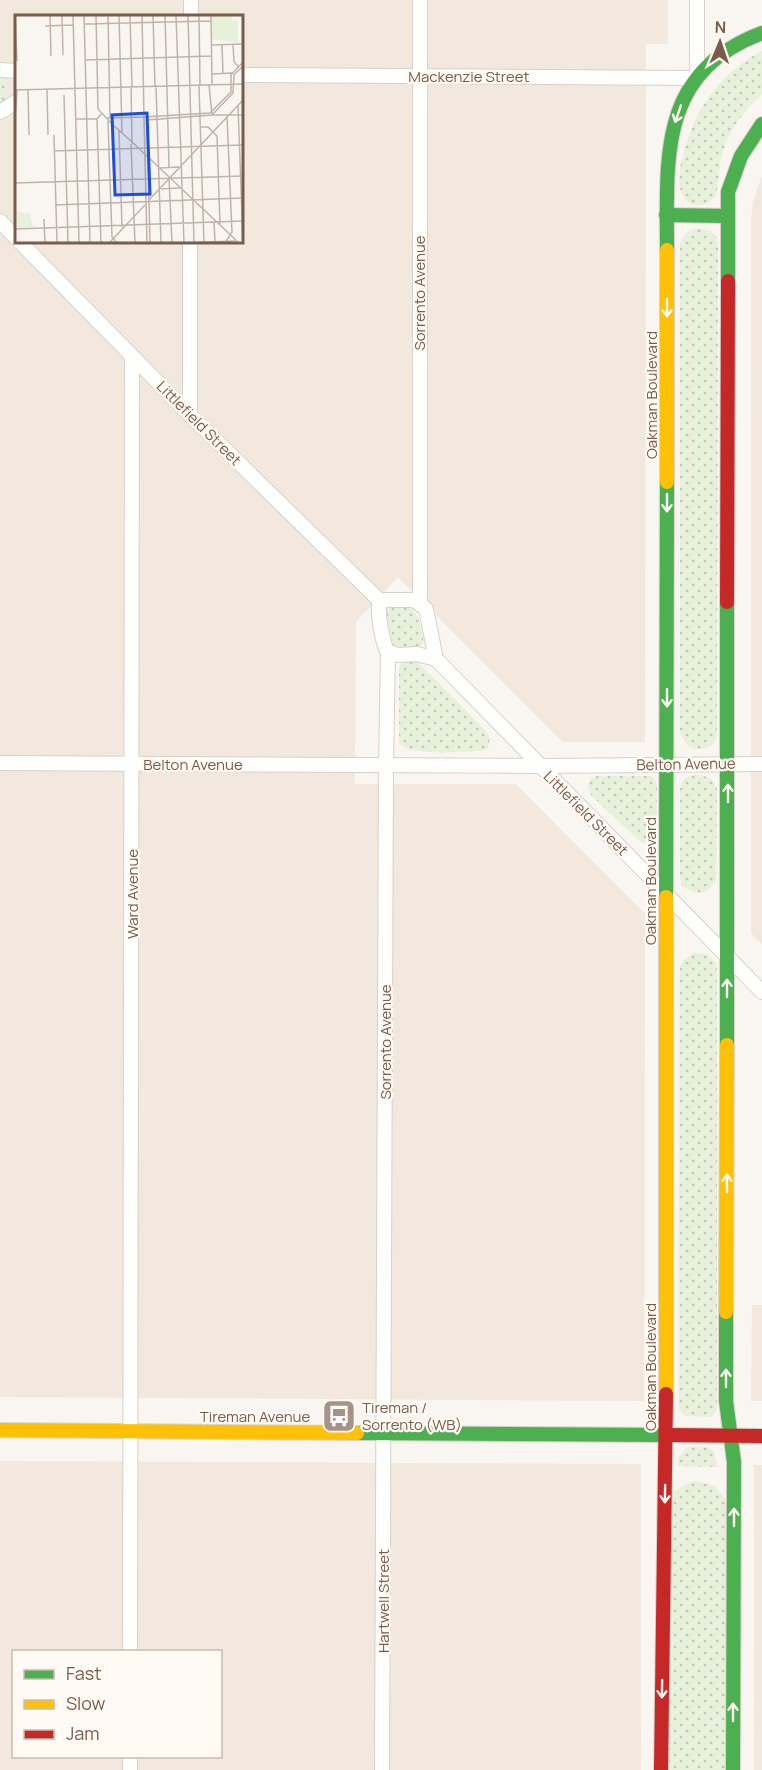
<svg xmlns="http://www.w3.org/2000/svg" width="762" height="1770" font-family="Manrope,sans-serif">
  <defs>
    <pattern id="grass-dots" width="8" height="8" patternUnits="userSpaceOnUse" patternTransform="scale(1.5)"><rect width="8" height="8" fill="#e7f0db"/><path d="M2 2h.1M6 6h.1" fill="none" stroke="#c0c6b4" stroke-width="1.8" stroke-linecap="round"/></pattern>
  </defs>
  <rect width="100%" height="100%" fill="#f9f5f0"/>
  <g fill="#f2e8de" fill-rule="evenodd">
    <path d="M 0,0 L 668,0 L 668,44 L 646,44 L 645,742 L 563,742 L 398,577 L 356,622 L 355,784 L 516,784 L 645,914 L 644,1401 L 0,1397 ZM 16,16 L 242,16 L 242,242 L 16,242 Z"/>
    <polygon points="762,176 762,944 751,933 751,221 753,202"/>
    <polygon points="752,1305 762,1305 762,1401 751,1401"/>
    <path d="M 0,1461 L 641,1464 L 641,1770 L 0,1770 ZM 14,1652 L 220,1652 L 220,1756 L 14,1756 Z"/>
    <rect x="754" y="1465" width="8" height="305"/>
  </g>
  <g fill="url(#grass-dots)">
    <path d="M 762,51 L 762,95 C 744,109 728,132 722,155 C 718,169 720,184 715,197 C 707,204 700,208 690,203 C 665,190 691,125 702,108 C 716,84 737,64 762,51 Z"/>
    <path d="M 0,76 C 9,85 9,96 0,105 Z"/>
    <path d="M 698,228 L 708,230 L 716,236 L 718,244 L 717,735 L 713,744 C 698,754 686,750 680,732 L 680,244 C 683,234 688,231 698,228 Z"/>
    <path d="M 409,605 L 418,617 L 424,642 L 420,647 L 409,646 L 397,648 C 388,642 390,635 389,625 C 388,619 385,615 385,610 L 387,606 Z"/>
    <path d="M 413,659 L 417,661 L 486,731 L 490,738 L 488,748 L 482,751 C 464,751 409,757 399,743 L 399,668 L 403,661 Z"/>
    <path d="M 696,774 L 711,778 L 717,788 L 716,880 C 707,896 698,896 682,886 L 680,875 L 680,788 L 684,779 Z"/>
    <polygon points="597,776 652,776 657,785 656,833 650,842 642,843 591,795 588,787 591,779"/>
    <polygon points="694,953 707,954 717,964 717,1409 712,1417 685,1416 679,1409 680,967 682,961"/>
    <polygon points="687,1447 708,1447 714,1451 717,1467 678,1466 678,1458"/>
    <path d="M 696,1481 L 715,1486 L 726,1501 L 725,1770 L 669,1770 L 672,1497 C 678,1487 684,1484 696,1481 Z"/>
  </g>
  <g fill="none" stroke-linecap="round" stroke-linejoin="round">
    <defs>
      <g id="street">
        <polyline points="191,16 191,0"/>
        <polyline points="0,70 16,71"/>
        <polyline points="242,75 697,78 697,0"/>
        <polyline points="0,112 16,102"/>
        <polyline points="0,221 16,238"/>
        <polyline points="20,242 192,417 381,602"/>
        <polyline points="190,415 190,242"/>
        <polyline points="420,603 420,0"/>
        <path d="M 436,659 L 426,609 L 414,600 L 383,600 L 379,604 C 378,616 382,643 388,652 L 398,655 L 417,654 L 436,659 L 762,992"/>
        <polyline points="0,763 539,766 762,764"/>
        <polyline points="130,1652 132,357"/>
        <polyline points="130,1756 130,1770"/>
        <polyline points="382,1770 386,765 388,652"/>
      </g>
      <g id="fast">
        <polyline points="666,215 728,216"/>
        <path d="M 667,250 C 667,157 658,72 762,33"/>
        <polyline points="728,281 728,192 741,156 762,124"/>
        <polyline points="666,897 667,482"/>
        <polyline points="727,1045 727,602"/>
        <polyline points="726,1312 726,1401 734,1462 733,1770"/>
        <polyline points="357,1433 666,1435"/>
      </g>
      <g id="slow">
        <polyline points="667,482 667,250"/>
        <polyline points="726,1312 727,1045"/>
        <polyline points="666,1394 666,897"/>
        <polyline points="0,1430 357,1433"/>
      </g>
      <g id="jam">
        <polyline points="727,602 728,281"/>
        <polyline points="666,1435 762,1436"/>
        <polyline points="661,1770 666,1394"/>
      </g>
    </defs>
    <use href="#street" stroke="#d7d1cb" stroke-width="16"/>
    <use href="#fast" stroke="#d9d2cb" stroke-width="16"/>
    <use href="#slow" stroke="#d9d2cb" stroke-width="16"/>
    <use href="#jam" stroke="#d9d2cb" stroke-width="16"/>
    <use href="#street" stroke="#fefefd" stroke-width="14"/>
    <use href="#fast" stroke="#4caf50" stroke-width="14"/>
    <use href="#slow" stroke="#ffc107" stroke-width="14"/>
    <use href="#jam" stroke="#c62828" stroke-width="14"/>
  </g>
  <defs><path id="oneway-shaft" d="M-6 0H5M1.5-3L5.5 0L1.5 3" fill="none" stroke-width="1.6" stroke-linecap="round" stroke-linejoin="round" transform="scale(1.5)"/></defs>
  <g stroke="#fffaf3">
    <use href="#oneway-shaft" transform="translate(678 114) rotate(109)"/>
    <use href="#oneway-shaft" transform="translate(667 308) rotate(90)"/>
    <use href="#oneway-shaft" transform="translate(667 503) rotate(90)"/>
    <use href="#oneway-shaft" transform="translate(667 698) rotate(90)"/>
    <use href="#oneway-shaft" transform="translate(728 793) rotate(-90)"/>
    <use href="#oneway-shaft" transform="translate(727 988) rotate(-90)"/>
    <use href="#oneway-shaft" transform="translate(727 1183) rotate(-90)"/>
    <use href="#oneway-shaft" transform="translate(726 1378) rotate(-90)"/>
    <use href="#oneway-shaft" transform="translate(665 1494) rotate(91)"/>
    <use href="#oneway-shaft" transform="translate(734 1517) rotate(-90)"/>
    <use href="#oneway-shaft" transform="translate(662 1689) rotate(91)"/>
    <use href="#oneway-shaft" transform="translate(733 1712) rotate(-90)"/>
  </g>
  <defs>
    <symbol id="bus-square" viewBox="-11 -11 22 22"><rect x="-9" y="-9" width="18" height="18" rx="4" fill="#a69286" stroke="#fffaf3"/><path d="M-5-6H5V4H4V6H2V4H-2V6H-4V4H-5ZM-3.5-4V0h7V-4ZM-3.5 1.2v1.5H-2V1.2ZM2 1.2v1.5H3.5V1.2Z" fill="#fff"/></symbol>
  </defs>
  <g fill-rule="evenodd">
    <use href="#bus-square" x="320" y="1397" width="38" height="38"/>
  </g>
  <g text-anchor="middle" dominant-baseline="central" stroke-width="4.5" stroke-linejoin="round" paint-order="stroke">
    <g font-size="15" fill="#7a5c4d" stroke="#fffaf3">
      <text x="469" y="76">Mackenzie Street</text>
      <text transform="translate(419 293) rotate(-90)">Sorrento Avenue</text>
      <text transform="translate(651 395) rotate(-90)">Oakman Boulevard</text>
      <text transform="translate(199 423) rotate(45)">Littlefield Street</text>
      <text x="193" y="764">Belton Avenue</text>
      <text transform="translate(686 764) rotate(-1)">Belton Avenue</text>
      <text transform="translate(586 813) rotate(45)">Littlefield Street</text>
      <text transform="translate(650 881) rotate(-90)">Oakman Boulevard</text>
      <text transform="translate(132 894) rotate(-90)">Ward Avenue</text>
      <text transform="translate(385 1042) rotate(-90)">Sorrento Avenue</text>
      <text transform="translate(650 1367) rotate(-90)">Oakman Boulevard</text>
      <text x="255" y="1416">Tireman Avenue</text>
      <text transform="translate(383 1601) rotate(-90)">Hartwell Street</text>
    </g>
    <g font-size="15" fill="#7a5c4d" stroke="#fffaf3" text-anchor="start">
      <text x="362" y="1407">Tireman /<tspan x="362" dy="17">Sorrento (WB)</tspan></text>
    </g>
  </g>
  <g transform="translate(15 15)">
    <rect width="228" height="228" fill="#f9f5f0"/>
    <path d="M 197,0 L 217,0 L 217,5 L 223,5 L 223,28 L 197,24 ZM 1,196 L 15,199 L 18,212 L 2,213 Z" fill="#e7f0db"/>
    <path fill="none" stroke="#c2b3aa" stroke-width="1.5" d="M 0,0 L 2,46M 35,0 L 36,41M 47,0 L 48,40M 58,0 L 64,228M 69,0 L 75,228M 81,0 L 83,94 L 97,109M 93,0 L 95,103M 104,0 L 107,118M 115,0 L 117,72M 138,0 L 140,72M 150,0 L 154,152M 161,0 L 169,228M 173,0 L 179,228M 184,0 L 185,70M 196,0 L 197,69M 70,9 L 196,6M 30,11 L 58,10M 218,29 L 219,47 L 224,52M 197,30 L 228,29M 207,30 L 208,59M 70,45 L 197,41M 197,59 L 217,58M 194,70 L 197,100 L 228,100M 184,71 L 189,228M 116,72 L 117,126M 141,72 L 146,228M 32,74 L 33,120M 0,75 L 228,69M 13,75 L 14,120M 49,80 L 53,228M 223,91 L 228,227M 91,103 L 129,102 L 127,0M 61,104 L 82,104 L 86,99M 82,104 L 86,228M 0,106 L 2,75M 93,106 L 97,222 L 102,228M 98,110 L 116,126M 185,112 L 193,112 L 202,121 L 205,209M 104,116 L 107,212M 39,120 L 42,228M 116,129 L 120,228M 118,129 L 116,126 L 224,228M 39,136 L 228,130M 144,153 L 164,152M 154,163 L 157,228M 0,168 L 228,161M 146,174 L 165,173M 134,185 L 228,85M 40,190 L 228,183M 29,204 L 30,228M 199,207 L 200,226M 0,214 L 228,206M 94,228 L 130,190M 132,228 L 129,102 L 195,98 L 216,77 L 216,60 L 228,47M 135,228 L 132,105 L 197,100 L 218,78 L 219,60 L 228,51M 162,228 L 220,226M 210,228 L 217,217 L 212,102"/>
    <path fill="#1d4ed8" fill-opacity="0.15" stroke="#1d4ed8" stroke-width="3" d="M 132,98 L 135,179 L 100,180 L 97,100 Z"/>
    <rect width="228" height="228" fill="none" stroke="#7a5c4d" stroke-width="3"/>
  </g>
  <rect x="12" y="1650" width="210" height="108" fill="#fffaf3" stroke="#cabbb1" stroke-width="1.5"/>
  <rect x="24" y="1670" width="30" height="9" fill="#4caf50" stroke="#cabbb1" stroke-width="1.5"/>
  <text x="66" y="1680" font-size="18" fill="#7a5c4d">Fast</text>
  <rect x="24" y="1700" width="30" height="9" fill="#ffc107" stroke="#cabbb1" stroke-width="1.5"/>
  <text x="66" y="1710" font-size="18" fill="#7a5c4d">Slow</text>
  <rect x="24" y="1730" width="30" height="9" fill="#c62828" stroke="#cabbb1" stroke-width="1.5"/>
  <text x="66" y="1740" font-size="18" fill="#7a5c4d">Jam</text>
  <g transform="translate(720 42) rotate(2)" stroke="#fffaf3" stroke-width="4.5" paint-order="stroke">
  <path d="M0-4.5L10 22L0 15L-10 22Z" fill="#7a5c4d"/>
  <text y="-9" font-size="16" font-weight="bold" text-anchor="middle" fill="#7a5c4d">N</text>
  </g>
</svg>
